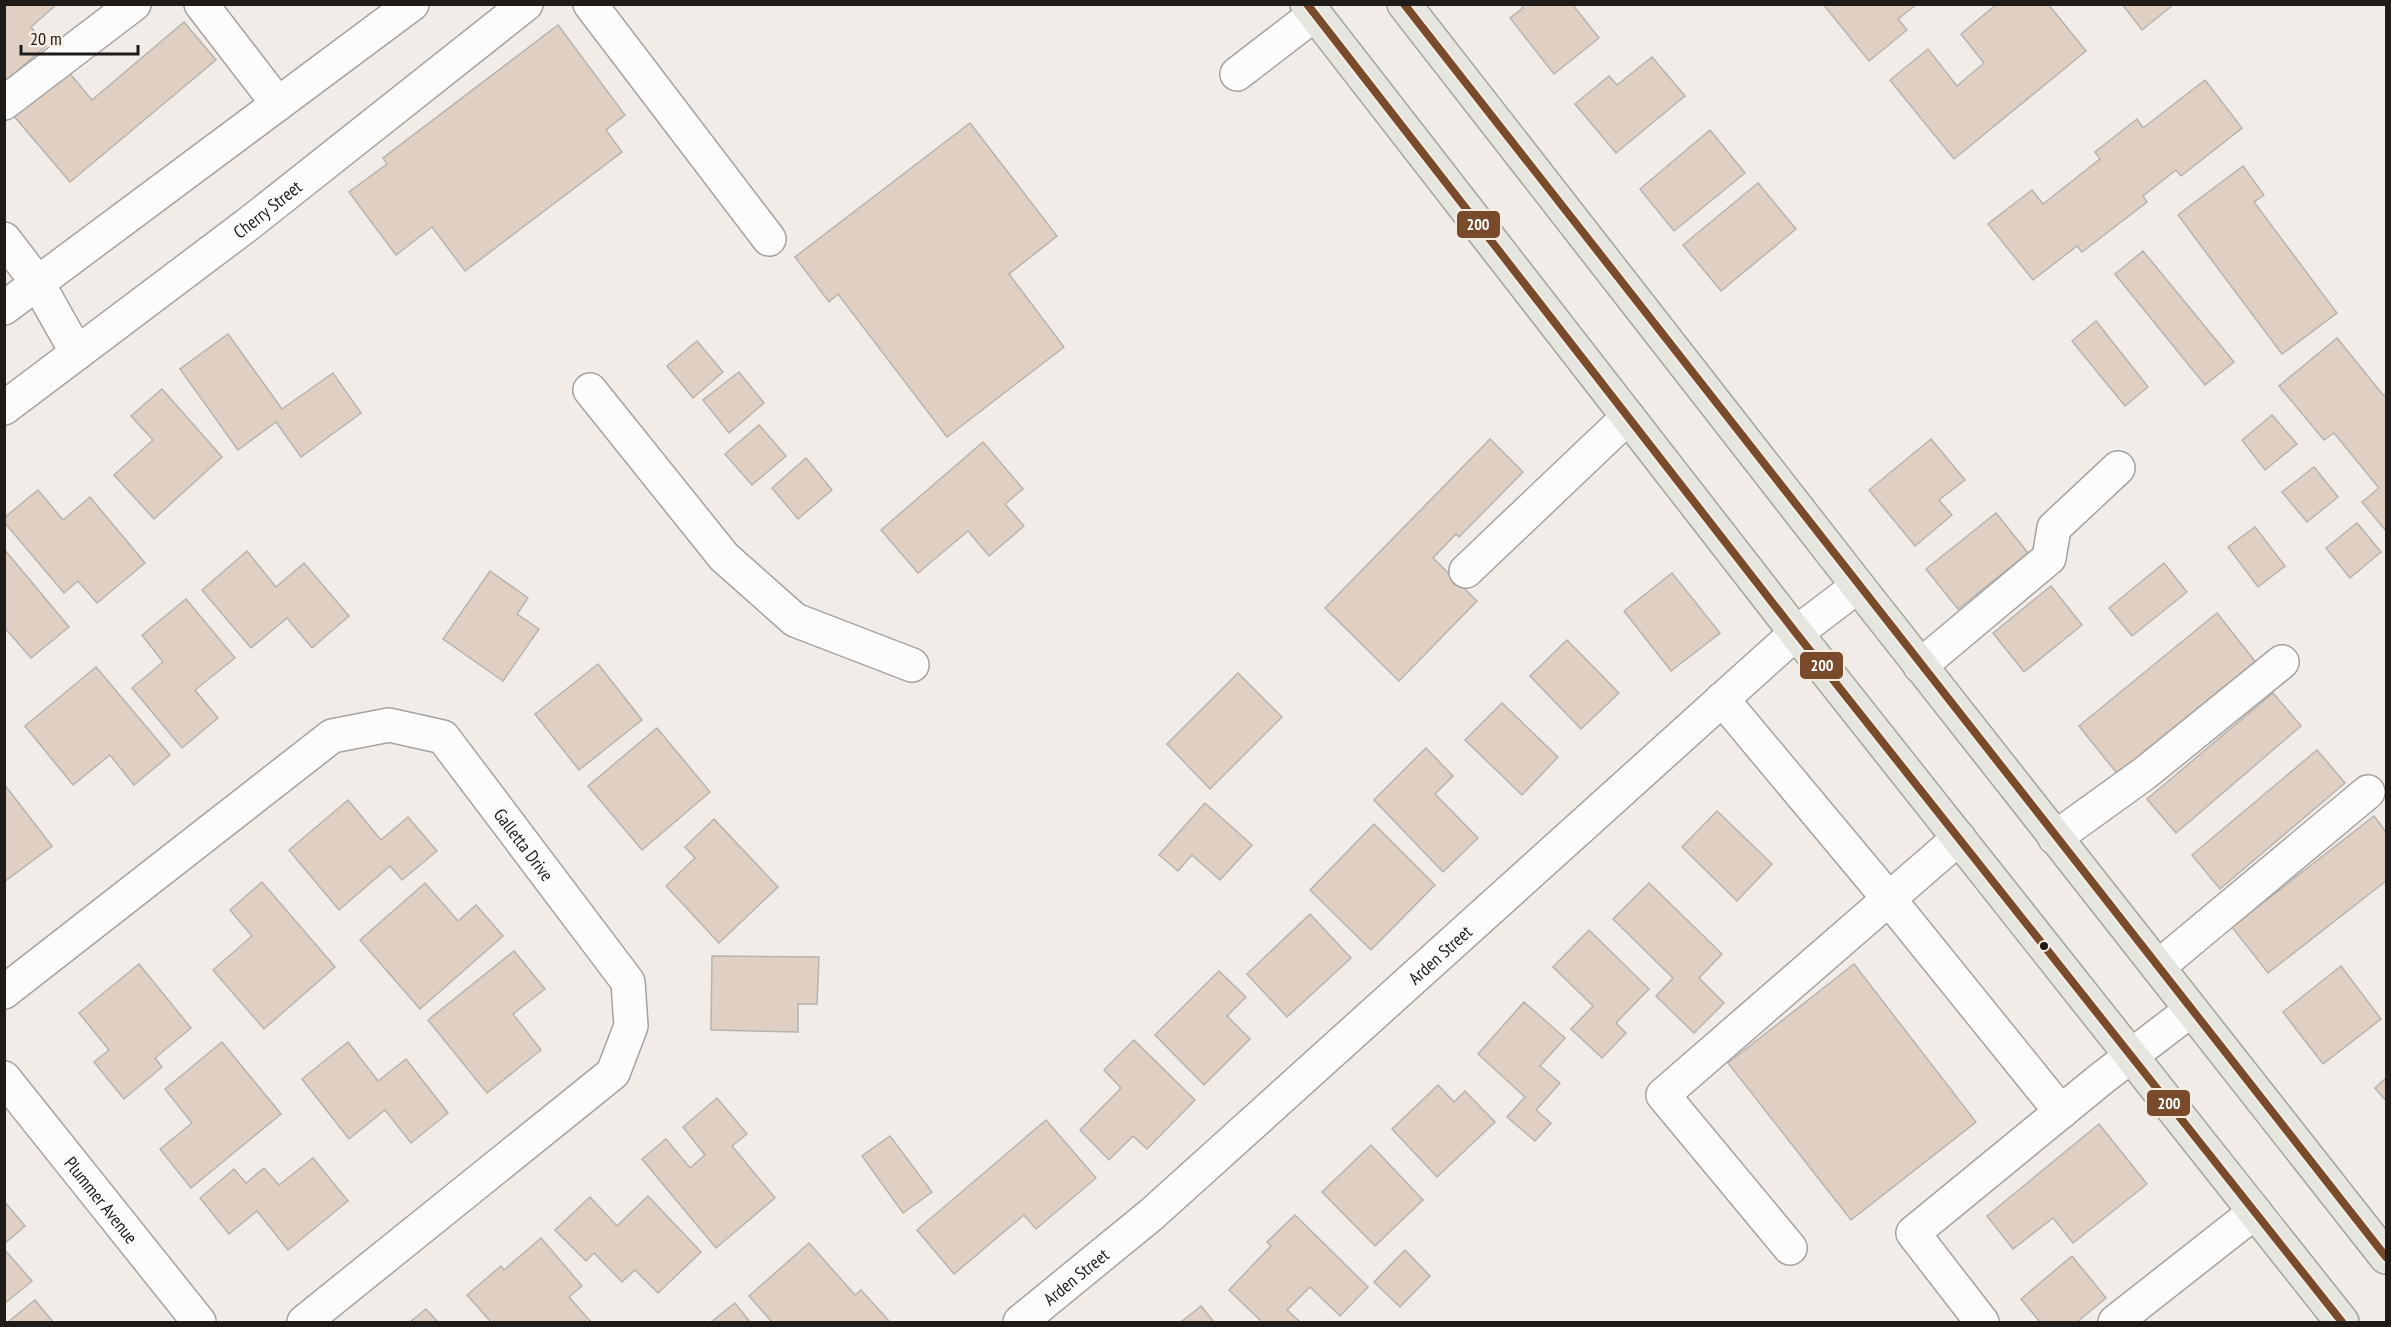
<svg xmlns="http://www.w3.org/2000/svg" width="2391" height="1327" font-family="'PT Sans Narrow',sans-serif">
  <rect width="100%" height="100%" fill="#f1ece8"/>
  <g fill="#dfd0c3" stroke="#b7b3b0" stroke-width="1.5">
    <polygon points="4,4 57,4 31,27 46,46 4,82"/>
    <polygon points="1520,4 1572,4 1599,38 1554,74 1510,18 1523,8"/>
    <polygon points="1823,4 1917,4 1898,19 1907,30 1869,61"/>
    <polygon points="1997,4 2048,4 2086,51 1954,159 1890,80 1928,49 1957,86 1984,63 1961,34"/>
    <polygon points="2122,4 2174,4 2142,30"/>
    <polygon points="184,22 216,60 70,182 13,115 67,70 92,100"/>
    <polygon points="558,25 625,115 606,130 622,152 465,271 432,227 396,255 349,192 387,164 383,158"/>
    <polygon points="1652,57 1685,96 1616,153 1575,104 1609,76 1617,85"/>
    <polygon points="2205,80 2242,128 2181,176 2176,170 2143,196 2147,202 2082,252 2077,246 2033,280 1988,224 2032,190 2043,204 2100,159 2095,152 2137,119 2143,128"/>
    <polygon points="970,123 1057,236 1009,274 1064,347 947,437 838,294 829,302 795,257"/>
    <polygon points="1710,130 1745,173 1674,231 1640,189"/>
    <polygon points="2243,166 2264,195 2254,202 2337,313 2282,354 2178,215"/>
    <polygon points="1758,183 1796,229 1721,291 1683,245"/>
    <polygon points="2143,251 2234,362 2205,385 2115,274"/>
    <polygon points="2096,321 2148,387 2125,406 2072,341"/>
    <polygon points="228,334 282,409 333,373 361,413 301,457 276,422 238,450 180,369"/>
    <polygon points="2337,338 2384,396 2386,394 2386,531 2362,502 2379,488 2334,433 2324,440 2279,386"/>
    <polygon points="697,341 723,372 693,398 667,366"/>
    <polygon points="739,372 764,403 729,433 703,400"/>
    <polygon points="162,389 222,457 154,519 114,475 153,440 131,416"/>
    <polygon points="2272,415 2297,444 2265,470 2242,440"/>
    <polygon points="759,425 786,456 752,485 725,454"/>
    <polygon points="1490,439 1523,472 1459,537 1456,534 1433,558 1477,601 1399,681 1325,608"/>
    <polygon points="1931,439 1965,480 1939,500 1952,515 1915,546 1869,490"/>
    <polygon points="983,442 1023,489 1005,504 1024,526 989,556 968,531 918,573 881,530"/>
    <polygon points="806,458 832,490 798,519 772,488"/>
    <polygon points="2314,467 2338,497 2307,522 2282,492"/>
    <polygon points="38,490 63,520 90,497 145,563 97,603 78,581 64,593 4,522 4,518"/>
    <polygon points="1996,513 2028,553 1958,609 1926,569"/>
    <polygon points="2357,523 2381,552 2350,578 2326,548"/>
    <polygon points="2255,527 2285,566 2258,587 2228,547"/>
    <polygon points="4,549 69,627 31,658 4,627"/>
    <polygon points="247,551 276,587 304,563 349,616 312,648 287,618 251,648 202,590"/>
    <polygon points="2164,563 2187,592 2132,636 2109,608"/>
    <polygon points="490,571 528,598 517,614 539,629 503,681 443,639"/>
    <polygon points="1672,573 1720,633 1671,671 1624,611"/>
    <polygon points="2051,586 2082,625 2024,672 1993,633"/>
    <polygon points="186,599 235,658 195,690 218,718 182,748 132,688 163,662 142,635"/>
    <polygon points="2217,613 2258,665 2120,777 2079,726"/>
    <polygon points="1567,640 1619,693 1581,729 1530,676"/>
    <polygon points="598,664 642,720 579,770 535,714"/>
    <polygon points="96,667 170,755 134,785 110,755 73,785 25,726"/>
    <polygon points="1238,673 1282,717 1210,789 1167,744"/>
    <polygon points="2273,693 2301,726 2176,833 2147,799"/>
    <polygon points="1502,703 1558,757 1522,795 1465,740"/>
    <polygon points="657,728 710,792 642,850 588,786"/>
    <polygon points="1426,748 1453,776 1435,794 1478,838 1443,872 1374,800"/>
    <polygon points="2317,750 2345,783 2220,889 2192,855"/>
    <polygon points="4,784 52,846 4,882"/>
    <polygon points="348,800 381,840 408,817 437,851 402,880 390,866 339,910 289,850"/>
    <polygon points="1205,803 1252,845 1220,880 1192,855 1178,871 1159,855"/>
    <polygon points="1717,811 1772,864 1737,901 1682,847"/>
    <polygon points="2374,816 2386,832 2386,881 2268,973 2232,927"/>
    <polygon points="714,819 778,887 719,943 666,886 695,858 685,847"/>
    <polygon points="1374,824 1435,885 1371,950 1310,890"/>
    <polygon points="262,882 335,967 264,1029 213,970 252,936 230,910"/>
    <polygon points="425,883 458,921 476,905 503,936 420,1009 360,940"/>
    <polygon points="1649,883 1722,954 1699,978 1724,1003 1694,1033 1656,996 1673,978 1613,919"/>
    <polygon points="1310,914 1351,958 1287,1017 1247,974"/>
    <polygon points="1589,930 1649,989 1616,1023 1626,1033 1602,1058 1571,1029 1593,1006 1553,967"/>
    <polygon points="514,951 545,989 513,1014 541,1050 487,1093 428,1020"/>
    <polygon points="712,956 819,957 817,1004 798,1004 798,1032 711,1030"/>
    <polygon points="139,964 191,1028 155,1058 162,1067 124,1099 94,1062 109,1050 79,1013"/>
    <polygon points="1854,964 1976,1122 1851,1220 1728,1063"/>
    <polygon points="2341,966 2381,1019 2323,1064 2283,1012"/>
    <polygon points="1219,971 1246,997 1227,1016 1250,1039 1204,1085 1155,1035"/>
    <polygon points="1524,1002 1565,1038 1540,1066 1560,1083 1536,1110 1551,1123 1535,1141 1507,1117 1525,1097 1478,1054"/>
    <polygon points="1134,1040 1195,1100 1147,1149 1133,1136 1109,1160 1080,1130 1121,1088 1104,1070"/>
    <polygon points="222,1042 281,1114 191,1188 160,1149 192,1123 165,1089"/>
    <polygon points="348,1042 378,1081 406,1059 448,1113 411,1143 385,1110 349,1139 302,1079"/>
    <polygon points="2386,1078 2386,1101 2375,1088"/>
    <polygon points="1438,1085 1454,1102 1465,1091 1495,1122 1437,1177 1392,1129"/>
    <polygon points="717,1098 747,1134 732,1146 775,1198 716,1248 642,1159 666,1139 690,1168 705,1155 683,1127"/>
    <polygon points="1046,1120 1096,1178 1036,1229 1024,1215 954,1274 917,1230"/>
    <polygon points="2099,1124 2147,1184 2073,1243 2053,1218 2013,1249 1987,1216"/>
    <polygon points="890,1136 932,1192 903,1213 862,1156"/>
    <polygon points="1371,1145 1423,1200 1375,1246 1322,1192"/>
    <polygon points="313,1158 348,1201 288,1250 257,1211 229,1234 200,1198 234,1169 246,1183 264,1168 279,1185"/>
    <polygon points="648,1196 701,1252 658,1293 635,1270 622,1282 594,1253 586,1261 555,1230 590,1197 617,1226"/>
    <polygon points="4,1201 25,1226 4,1244"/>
    <polygon points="1295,1215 1368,1287 1340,1316 1310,1287 1287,1310 1300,1322 1262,1322 1229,1290 1271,1246 1267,1242"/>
    <polygon points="541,1238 582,1286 569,1297 591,1322 491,1322 467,1295 501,1266 504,1270"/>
    <polygon points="809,1243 855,1295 861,1290 890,1322 772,1322 749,1296"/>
    <polygon points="4,1249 32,1281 4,1304"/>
    <polygon points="1405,1250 1430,1276 1400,1307 1374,1282"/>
    <polygon points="2072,1256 2106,1298 2077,1322 2040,1322 2021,1299"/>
    <polygon points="35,1300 53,1322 8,1322"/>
    <polygon points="735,1303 750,1322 711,1322"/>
    <polygon points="1201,1306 1214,1322 1181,1322"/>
    <polygon points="426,1309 438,1322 410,1322"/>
  </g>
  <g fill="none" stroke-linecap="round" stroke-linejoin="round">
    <defs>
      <g id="minor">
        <polyline points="201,4 278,104"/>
        <polyline points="590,4 769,239"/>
        <polyline points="1237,74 1315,14"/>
        <polyline points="4,103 134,4"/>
        <polyline points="4,239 37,282 77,353"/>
        <polyline points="4,308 412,4"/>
        <polyline points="590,390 724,557 795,620 912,665"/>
        <path id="s1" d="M 4,408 L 247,225 L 526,4"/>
        <polyline points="1466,571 1628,417"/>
        <polyline points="1920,666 2049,558 2054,528 2118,468"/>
        <polyline points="1722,699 1889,899 2061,1112"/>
        <polyline points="2055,838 2145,773 2282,662"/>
        <polyline points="2158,967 2368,792"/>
        <path id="s2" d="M 4,992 L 332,736 L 389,725 L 443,737 L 628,982 L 631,1026 L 613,1073 L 304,1322"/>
        <path id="s3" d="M 4,1078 L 199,1322"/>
        <polyline points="1790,1248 1663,1095 1959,838"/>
        <path id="s4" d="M 1020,1322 L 1152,1214 L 1767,659 L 1796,633 L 1858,586"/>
        <polyline points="1982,1322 1913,1233 2101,1079 2191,1010"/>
        <polyline points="2115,1322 2255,1212"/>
      </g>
      <g id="major">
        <polyline points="1307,4 1796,633 2342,1322"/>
        <polyline points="1404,4 1858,586 2386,1257"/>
      </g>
    </defs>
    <use href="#minor" stroke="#a6a29f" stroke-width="36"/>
    <use href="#major" stroke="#a5a398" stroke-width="36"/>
    <use href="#minor" stroke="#fdfcfc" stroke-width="33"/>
    <use href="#major" stroke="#e6e6e0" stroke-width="33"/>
    <defs>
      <g id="bus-1">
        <polyline points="1307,4 1796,633 2342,1322"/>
        <polyline points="1404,4 2386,1257"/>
      </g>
    </defs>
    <use href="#bus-1" stroke="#f5ece4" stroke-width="12"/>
    <use href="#bus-1" stroke="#7a4b2a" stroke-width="8"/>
  </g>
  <circle fill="#1f1b19" stroke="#f5ece4" stroke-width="2" cx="2044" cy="946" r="5"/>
  <g text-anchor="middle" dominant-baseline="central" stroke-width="4.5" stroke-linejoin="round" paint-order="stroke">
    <g font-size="18" fill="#1f1b19" stroke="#f5ece4">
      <text stroke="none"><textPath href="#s1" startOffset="330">Cherry Street</textPath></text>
      <text stroke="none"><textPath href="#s2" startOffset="664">Galletta Drive</textPath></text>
      <text stroke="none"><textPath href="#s4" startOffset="558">Arden Street</textPath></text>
      <text stroke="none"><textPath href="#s3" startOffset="156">Plummer Avenue</textPath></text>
      <text stroke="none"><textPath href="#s4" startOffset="72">Arden Street</textPath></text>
    </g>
  </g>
  <g stroke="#f5ece4" stroke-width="2">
    <rect x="1456" y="210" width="45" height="29" rx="6" fill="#7a4b2a"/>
    <rect x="1799" y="651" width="45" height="29" rx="6" fill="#7a4b2a"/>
    <rect x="2146" y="1089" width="45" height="28" rx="6" fill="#7a4b2a"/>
  </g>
  <g font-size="16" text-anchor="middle" font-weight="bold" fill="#fff">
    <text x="1478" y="230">200</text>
    <text x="1822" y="671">200</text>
    <text x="2169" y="1109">200</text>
  </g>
  <rect width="2391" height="1327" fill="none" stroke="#1f1b19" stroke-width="12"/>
  <path d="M21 45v9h117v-9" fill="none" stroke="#1f1b19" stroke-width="3"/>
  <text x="30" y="45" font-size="18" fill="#1f1b19" stroke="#f5ece4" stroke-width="4.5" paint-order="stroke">20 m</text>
</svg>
